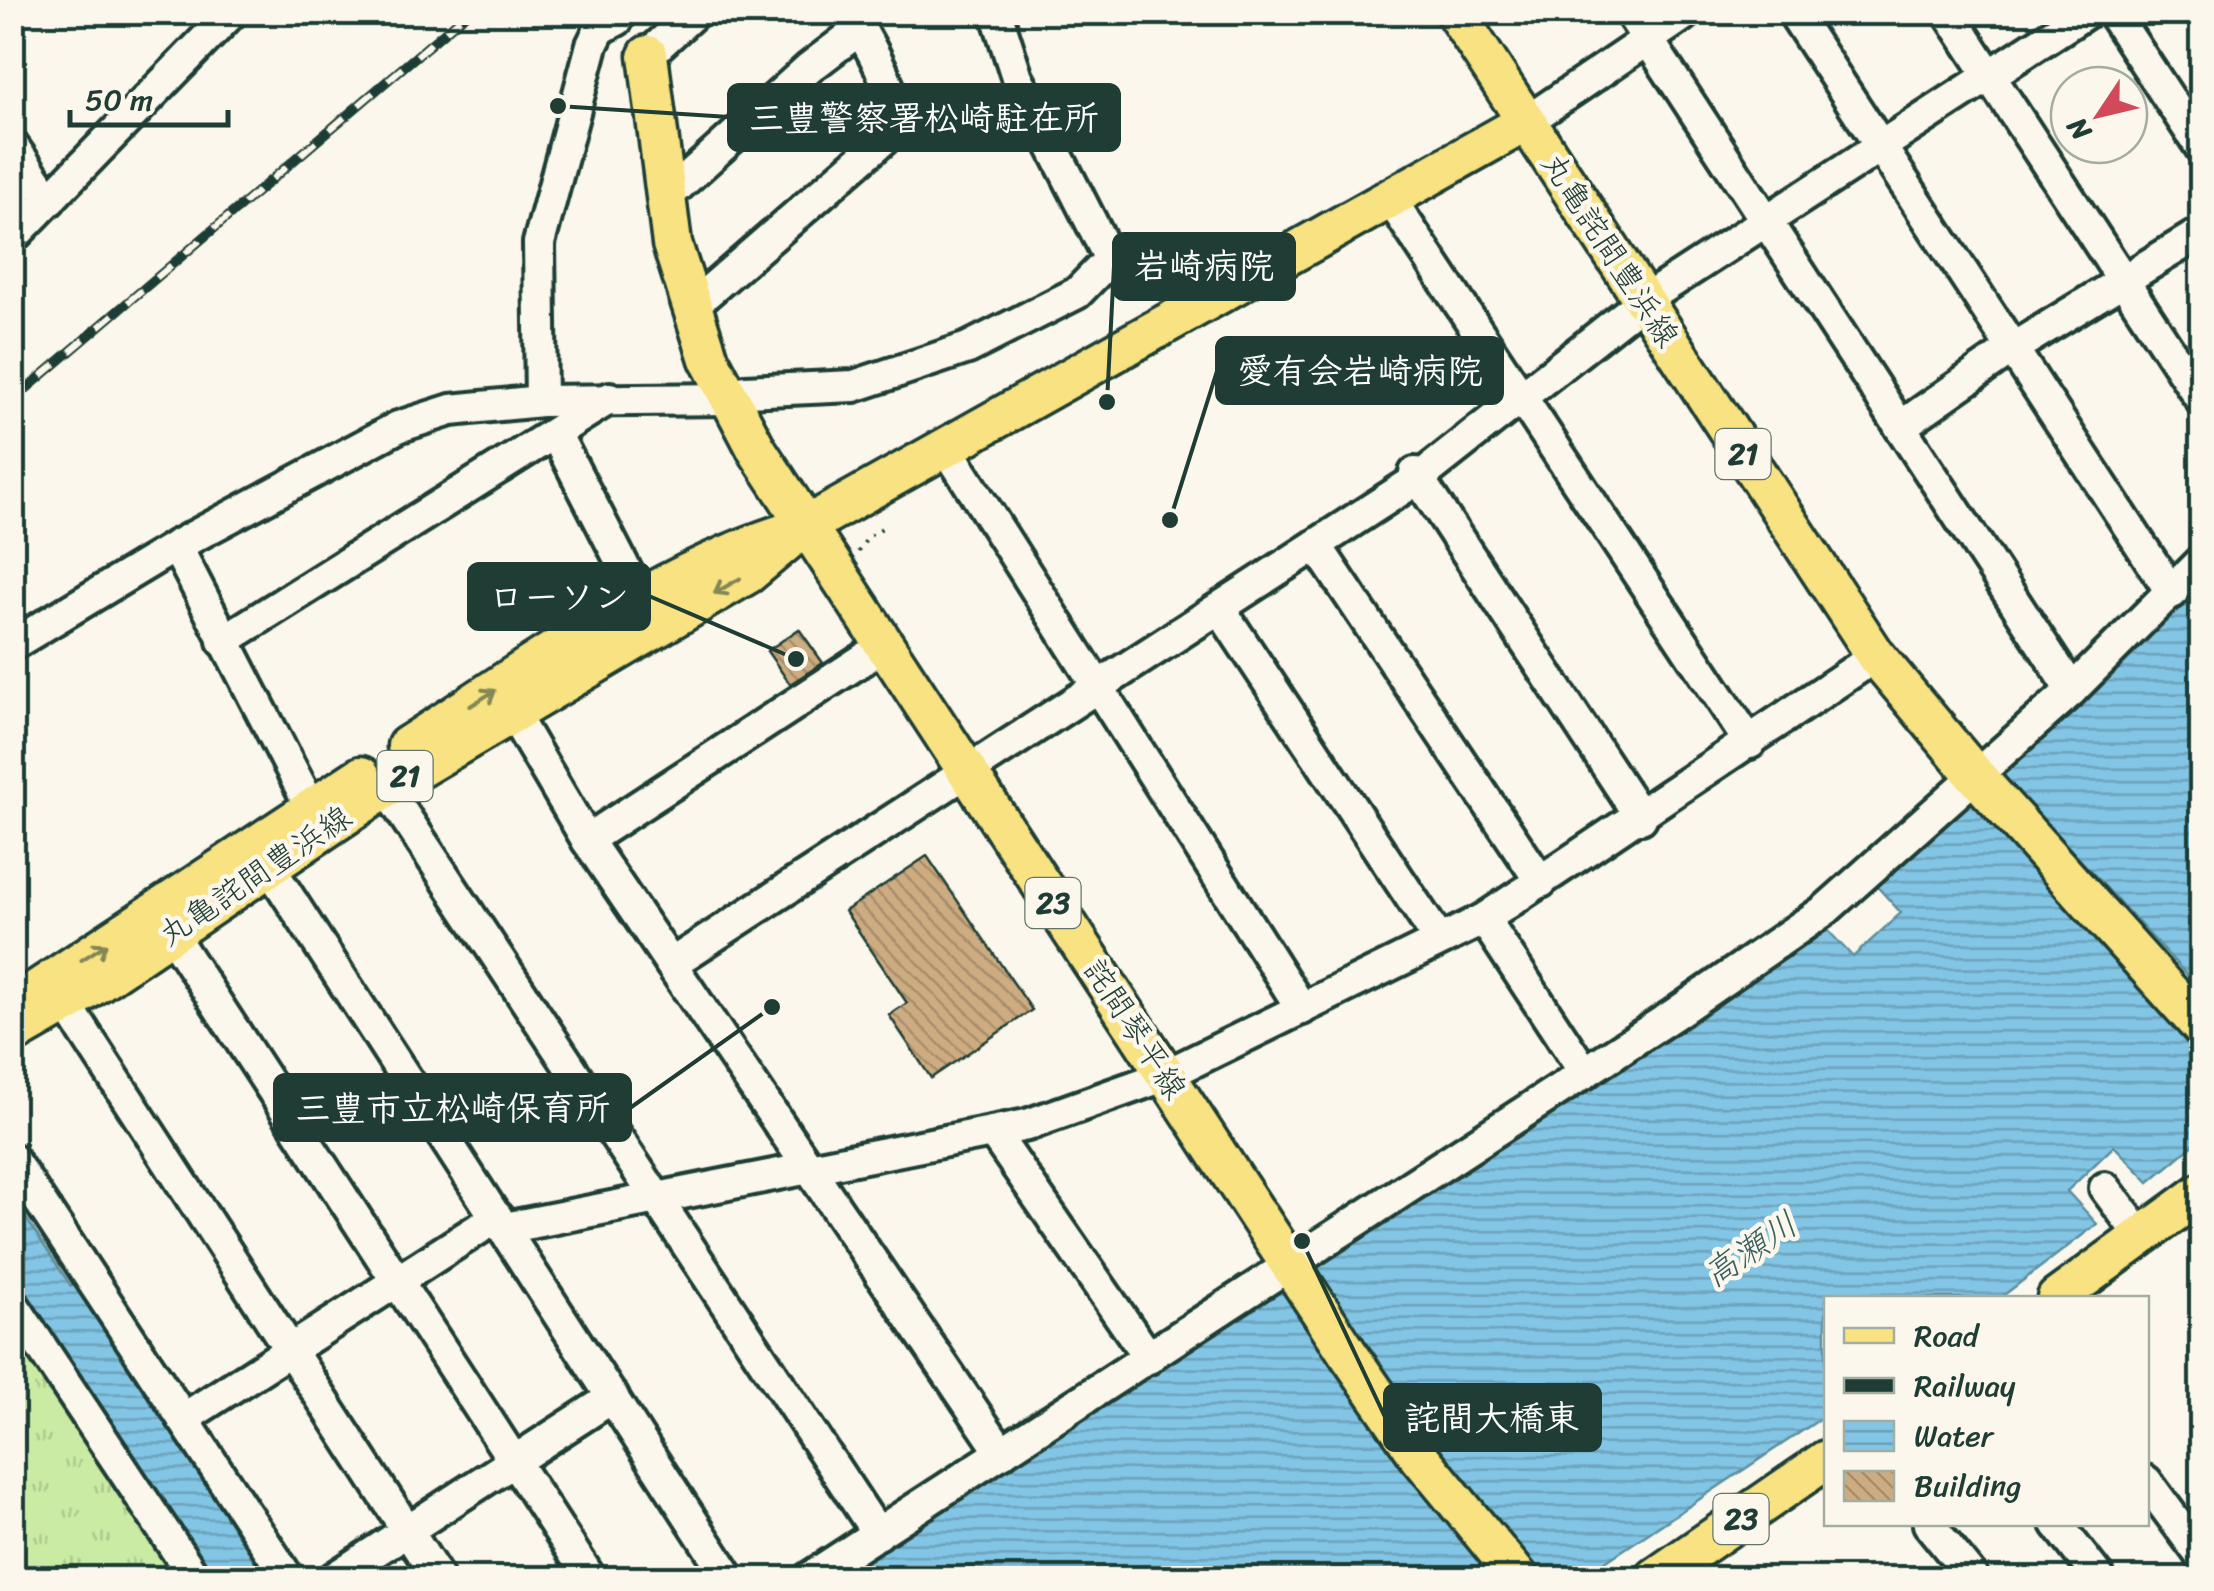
<svg xmlns="http://www.w3.org/2000/svg" width="2214" height="1591" font-family="Sriracha,'Klee One',sans-serif">
  <defs>
    <pattern id="grass-tufts" width="24" height="20" patternUnits="userSpaceOnUse" patternTransform="scale(2.5)"><rect width="24" height="20" fill="#c9eba4"/><path d="M3 7l-1-3M5 7V3M7 7l1-3M15 17l-1-3M17 17v-4M19 17l1-3" fill="none" stroke="#acca8e"/></pattern>
    <pattern id="water-rules" width="6" height="5" patternUnits="userSpaceOnUse" patternTransform="scale(2.5)"><rect width="6" height="5" fill="#83c5e4"/><path d="M0 2.5h6" fill="none" stroke="#6ba1ba"/></pattern>
    <pattern id="building-back-hatch" width="6" height="6" patternUnits="userSpaceOnUse" patternTransform="scale(2.5)"><rect width="6" height="6" fill="#ceac81"/><path d="M-1 5l2 2M0 0l6 6M5-1l2 2" fill="none" stroke="#a78d6a"/></pattern>
  </defs>
  <rect width="100%" height="100%" fill="#fbf7ec"/>
  <filter id="ink" filterUnits="userSpaceOnUse"><feTurbulence type="fractalNoise" baseFrequency=".01" numOctaves="2"/><feDisplacementMap in="SourceGraphic" scale="20" xChannelSelector="R" yChannelSelector="G"/><feConvolveMatrix kernelMatrix="1 2 1 2 8 2 1 2 1" color-interpolation-filters="sRGB"/></filter>
  <g filter="url(#ink)">
    <polygon fill="url(#grass-tufts)" stroke="#74946c" stroke-width="2.5" points="13,1321 179,1578 13,1578"/>
    <g fill="url(#water-rules)" stroke="#5b8f9e" stroke-width="2.5">
      <polygon points="2201,576 2201,990 1999,772"/>
      <polygon points="1974,798 2201,1047 2201,1139 2149,1182 2114,1146 2067,1191 2097,1224 2000,1298 1826,1298 1826,1415 1581,1578 832,1578 1822,924 1853,957 1901,913 1875,884"/>
      <polygon points="12,1197 71,1286 74,1283 266,1578 205,1578 13,1272"/>
    </g>
    <g fill="url(#building-back-hatch)" stroke="#1f3d34" stroke-width="2.5">
      <polygon points="799,629 823,663 790,684 767,651"/>
      <polygon points="927,856 1032,1010 931,1078 889,1015 907,1003 845,911"/>
    </g>
    <g fill="none" stroke-linecap="round" stroke-linejoin="round">
      <defs>
        <g id="minor">
          <polyline points="1630,12 2072,690"/>
          <polyline points="1793,12 2172,593"/>
          <polyline points="1948,12 2202,401"/>
          <polyline points="2112,12 2202,149"/>
          <polyline points="648,55 695,12"/>
          <polyline points="1526,122 1688,12"/>
          <polyline points="12,145 50,200"/>
          <polyline points="1389,197 1750,743"/>
          <path d="M 664,199 L 809,68 L 860,29 C 878,62 905,103 884,139 L 692,306"/>
          <polyline points="12,238 232,12"/>
          <polyline points="541,401 539,243 592,45 600,29 617,20"/>
          <polyline points="1900,427 2010,350 2202,232"/>
          <polyline points="556,435 640,598"/>
          <polyline points="946,447 1302,1009"/>
          <polyline points="1415,473 1641,818"/>
          <polyline points="1316,545 1541,882"/>
          <polyline points="176,546 311,807"/>
          <polyline points="1220,609 1439,940"/>
          <polyline points="223,641 610,398"/>
          <polyline points="12,645 176,546 398,427 451,410 541,401 730,399 745,391 854,386 968,348 1077,293 1110,259 1017,77 996,12"/>
          <polyline points="512,712 587,840 1002,1453"/>
          <polyline points="386,788 878,1534"/>
          <polyline points="587,840 882,647"/>
          <polyline points="257,848 729,1578"/>
          <polyline points="1484,919 1585,1073"/>
          <polyline points="170,932 590,1578"/>
          <polyline points="671,964 1419,478 1643,301 2087,12"/>
          <polyline points="66,1004 438,1578"/>
          <polyline points="993,1132 1149,1358"/>
          <polyline points="12,1159 288,1578"/>
          <polyline points="2105,1188 2140,1235"/>
          <polyline points="505,1228 1027,1125 1164,1076 1484,919 1876,656"/>
          <polyline points="12,1303 195,1578"/>
          <polyline points="183,1419 497,1217"/>
          <polyline points="2146,1481 2202,1557"/>
          <polyline points="1929,1524 1973,1578"/>
          <polyline points="2057,1524 2099,1578"/>
          <polyline points="334,1578 613,1397"/>
          <polyline points="809,1578 1673,1015 1825,910 2072,690 2202,560"/>
        </g>
        <g id="major">
          <polyline points="1455,12 1876,656 1975,775 2202,1028"/>
          <polyline points="648,55 672,244 709,359 757,450 1347,1352 1418,1455 1519,1578"/>
          <path d="M 407,746 C 528,669 648,578 785,533"/>
          <polyline points="12,1006 361,776"/>
          <polyline points="12,1035 66,1004 386,788 748,574 804,527 1526,122"/>
          <polyline points="2057,1298 2202,1192"/>
          <polyline points="1655,1578 1826,1460"/>
        </g>
      </defs>
      <use href="#minor" stroke="#1f3d34" stroke-width="38"/>
      <use href="#major" stroke="#1f3d34" stroke-width="45"/>
      <polyline stroke="#1f3d34" stroke-width="4" stroke-dasharray="2.5 8" stroke-linecap="butt" points="858,552 868,537 887,525"/>
      <use href="#minor" stroke="#fbf7ec" stroke-width="30"/>
      <use href="#major" stroke="#f8e281" stroke-width="38"/>
      <defs>
        <polyline id="rail" points="12,401 468,12"/>
      </defs>
      <use href="#rail" stroke="#1f3d34" stroke-width="10"/>
      <use href="#rail" stroke="#fbf7ec" stroke-width="6" stroke-dasharray="19" stroke-linecap="butt"/>
    </g>
    <defs><path id="oneway-shaft" d="M-6 0H5M1.5-3L5.5 0L1.5 3" fill="none" stroke-width="1.6" stroke-linecap="round" stroke-linejoin="round" transform="scale(2.5)"/></defs>
    <g stroke="#818757">
      <use href="#oneway-shaft" transform="translate(727 586) rotate(150)"/>
      <use href="#oneway-shaft" transform="translate(483 698) rotate(-32)"/>
      <use href="#oneway-shaft" transform="translate(94 952) rotate(-33)"/>
    </g>
  </g>
  <g text-anchor="middle" dominant-baseline="central" stroke-width="9" stroke-linejoin="round" paint-order="stroke">
    <g fill="#fbf7ec" stroke="#61756b" stroke-width="2.5">
      <rect x="1715.5" y="429" width="55" height="50" rx="8"/>
      <rect x="377.5" y="751" width="55" height="50" rx="8"/>
      <rect x="1025.5" y="878" width="55" height="50" rx="8"/>
      <rect x="1713.5" y="1494" width="55" height="50" rx="8"/>
    </g>
    <g font-size="30" font-weight="bold" fill="#1f3d34">
      <text x="1743" y="454">21</text>
      <text x="405" y="776">21</text>
      <text x="1053" y="903">23</text>
      <text x="1741" y="1519">23</text>
    </g>
    <g font-size="32" fill="#1f3d34" stroke="#fbf7ec">
      <text transform="translate(1610 250) rotate(57)">丸亀詫間豊浜線</text>
      <text transform="translate(255 876) rotate(-34)">丸亀詫間豊浜線</text>
      <text transform="translate(1135 1029) rotate(57)">詫間琴平線</text>
    </g>
    <g font-size="35" font-style="italic" fill="#385f60" stroke="#fbf7ec">
      <text transform="translate(1750 1249) rotate(-34)">高瀬川</text>
    </g>
  </g>
  <path fill="none" stroke="#1f3d34" stroke-width="4" d="M558 106L729 117M1107 402L1114 266M1170 520L1217 371M796 659L649 596M772 1007L630 1108M1302 1241L1385 1417"/>
  <g fill="#1f3d34" stroke="#fbf7ec" stroke-width="4">
    <circle cx="558" cy="106" r="10"/>
    <circle cx="1107" cy="402" r="10"/>
    <circle cx="1170" cy="520" r="10"/>
    <circle cx="796" cy="659" r="10"/>
    <circle cx="772" cy="1007" r="10"/>
    <circle cx="1302" cy="1241" r="10"/>
  </g>
  <g fill="#1f3d34" stroke="#1f3d34" stroke-width="4">
    <rect x="729" y="85" width="390" height="65" rx="10"/>
    <rect x="1114" y="234" width="180" height="65" rx="10"/>
    <rect x="1217" y="338" width="285" height="65" rx="10"/>
    <rect x="469" y="564" width="180" height="65" rx="10"/>
    <rect x="275" y="1075" width="355" height="65" rx="10"/>
    <rect x="1385" y="1385" width="215" height="65" rx="10"/>
  </g>
  <g font-size="35" text-anchor="middle" font-weight="bold" fill="#fff">
    <text x="924" y="130">三豊警察署松崎駐在所</text>
    <text x="1204" y="278">岩崎病院</text>
    <text x="1360" y="383">愛有会岩崎病院</text>
    <text x="559" y="609">ローソン</text>
    <text x="453" y="1120">三豊市立松崎保育所</text>
    <text x="1492" y="1430">詫間大橋東</text>
  </g>
  <rect width="2214" height="1591" fill="none" stroke="#fbf7ec" stroke-width="50"/>
  <rect x="25" y="25" width="2164" height="1541" fill="none" stroke="#1f3d34" stroke-width="4" filter="url(#ink)"/>
  <rect x="1824" y="1296" width="325" height="230" fill="#fbf7ec" stroke="#a3ada2" stroke-width="2.5"/>
  <rect x="1844" y="1328" width="50" height="15" fill="#f8e281" stroke="#a3ada2" stroke-width="2.5"/>
  <text x="1914" y="1346" font-size="30" fill="#1f3d34">Road</text>
  <rect x="1844" y="1378" width="50" height="15" fill="#1f3d34" stroke="#a3ada2" stroke-width="2.5"/>
  <text x="1914" y="1396" font-size="30" fill="#1f3d34">Railway</text>
  <rect x="1844" y="1421" width="50" height="30" fill="url(#water-rules)" stroke="#a3ada2" stroke-width="2.5"/>
  <text x="1914" y="1446" font-size="30" fill="#1f3d34">Water</text>
  <rect x="1844" y="1471" width="50" height="30" fill="url(#building-back-hatch)" stroke="#a3ada2" stroke-width="2.5"/>
  <text x="1914" y="1496" font-size="30" fill="#1f3d34">Building</text>
  <g transform="translate(2099 115) rotate(235)"><circle r="48" fill="#fbf7ec" stroke="#a3ada2" stroke-width="2.5"/>
  <path d="M0-8L18 38L0 25L-18 38Z" fill="#d1495b"/>
  <text y="-15" font-size="28" font-weight="bold" text-anchor="middle" fill="#1f3d34">N</text>
  </g>
  <path d="M70 110v15h158v-15" fill="none" stroke="#1f3d34" stroke-width="5"/>
  <text x="85" y="110" font-size="30" fill="#1f3d34" stroke="#fbf7ec" stroke-width="8" paint-order="stroke">50 m</text>
</svg>
